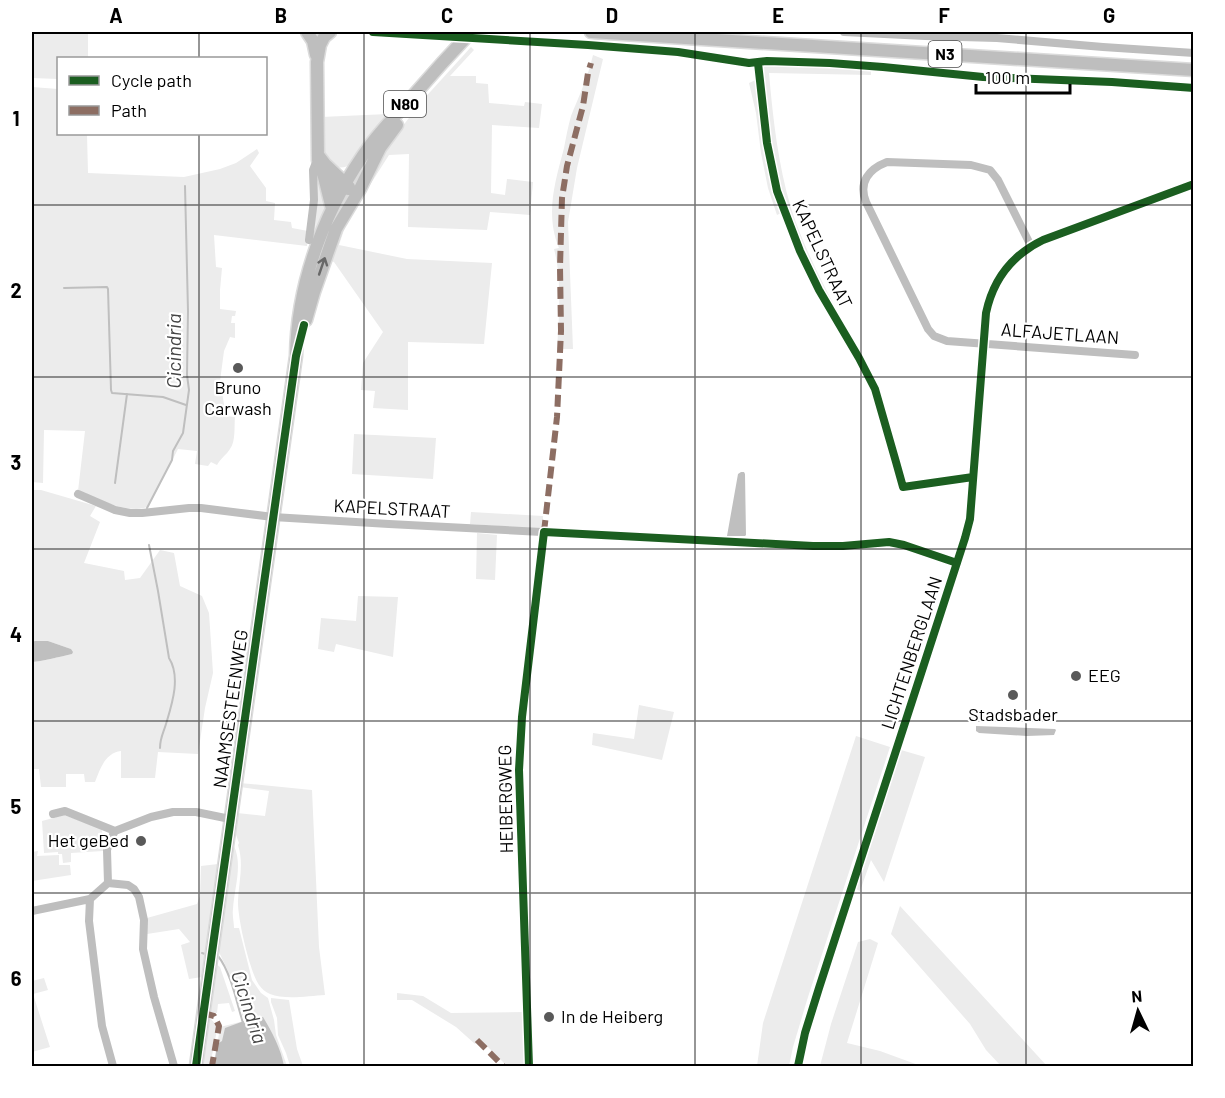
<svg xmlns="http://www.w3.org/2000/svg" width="1225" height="1098" viewBox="0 0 1225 1098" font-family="Barlow,sans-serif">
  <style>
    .green { fill: #ececec }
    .water { fill: #bfbfbf }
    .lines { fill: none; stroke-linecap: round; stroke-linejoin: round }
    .stream { stroke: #bfbfbf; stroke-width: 2 }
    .primary-casing { stroke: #dbdbdb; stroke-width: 15 }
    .minor { stroke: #bebebe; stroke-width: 8 }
    .primary { stroke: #bebebe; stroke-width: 12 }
    .quiet { stroke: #8d6e63; stroke-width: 6; stroke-dasharray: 12 6; stroke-linecap: butt }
    .cycleway-casing { stroke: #fff; stroke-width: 11 }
    .cycleway { stroke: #1b5e20; stroke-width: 8 }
    .oneway { stroke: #686868 }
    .grid { fill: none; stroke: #000; stroke-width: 1.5; stroke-opacity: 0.55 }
    .poi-dot { fill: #595959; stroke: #fff; stroke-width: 2 }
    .labels { text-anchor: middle; stroke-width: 4.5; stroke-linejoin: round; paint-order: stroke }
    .shield { fill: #fff; stroke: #4c4c4c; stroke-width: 1.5 }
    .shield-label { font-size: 16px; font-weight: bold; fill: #000 }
    .street-label { font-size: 18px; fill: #000; stroke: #fff }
    .poi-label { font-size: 18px; fill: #000; stroke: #fff }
    .water-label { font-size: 20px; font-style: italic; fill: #444; stroke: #fff }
    .neatline { fill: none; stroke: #000; stroke-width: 2 }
    .grid-label { font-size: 20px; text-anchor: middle; font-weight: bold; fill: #000 }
  </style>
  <rect width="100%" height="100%" fill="#fff"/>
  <!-- green -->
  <path class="green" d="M32 32H88V58H58V79L32 78Z
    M471 47 474 50 450 76H476V83L488 84 489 103 524 106 525 102 542 104 539 128 492 125 491 193 505 195 507 179 533 182 530 215 490 212 487 230 408 227 409 154 389 155 347 221 339 245 407 259 492 263 484 344 408 342V410L373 408 375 391 361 390 363 363 383 332 334 262 328 260 345 217 377 160 421 102Z
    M593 55 603 59 577 168 568 222 573 349H557C559 319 562 278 554 249L559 248C545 214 555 182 564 148 566 137 568 127 571 116 579 96 588 77 593 55Z
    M768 63 871 68V75L769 73C773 119 778 164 791 208 808 262 842 318 868 369L866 370C837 314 801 261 782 200 769 158 765 112 762 68L764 64Z
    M758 79C763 124 768 169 781 213L777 215 768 188 761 153 756 113 749 83Z
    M32 87 58 89V134H87L88 173 184 177 220 169 236 163 257 149 259 153 250 166 266 188V201L275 203 274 220 291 222 292 228 308 231 307 246 214 235 216 267 222 268 220 290V309L236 311 235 316H232L231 323H235V338L230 337 224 351 220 381 226 416 235 417C234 426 236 441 230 449 227 454 221 458 217 465L211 462 208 466 195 464 197 451 178 449 149 506C132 516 95 498 78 491L85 431 44 430 43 483 32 482Z
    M388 114 353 163C339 172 334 166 323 158L321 117Z
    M316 169 328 208 309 252 316 199Z
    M354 434 436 438 433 479 352 474Z
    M32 490H41L96 506 90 516 100 522 84 563 124 571 125 580 140 578 160 550 174 553 180 586 202 596 209 613 213 673 205 708 198 754 158 752 155 778H121V751C105 753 100 769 95 782H85L84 774H66V787H41L39 769H32V662C45 661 58 657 72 654L71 649 48 641 32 642Z
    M471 512 543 516V526L540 529 470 524Z
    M477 533 497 535 495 580 476 579Z
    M358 596 398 597 393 657 336 644 334 652 318 649 321 618 356 621Z
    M639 705 674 712 662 760 592 745 593 733 634 739Z
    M856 736 890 747 808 997 793 1047 789 1066H757L763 1023Z
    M901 750 925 757 884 882 871 860 860 891 856 889Z
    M240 783 312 790 319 947 325 995C309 996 284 1000 270 994 265 992 262 989 259 985 250 972 237 917 238 900 239 881 244 864 238 845L239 843 235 832 237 813 265 816 269 791 240 787Z
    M64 815 102 829 103 851 71 853V862L63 863 62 854H58V852L44 853 42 821Z
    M234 846C243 865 234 889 233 909 232 915 234 922 234 928H239L252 980 261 993 268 998 274 1020 276 1035 287 1066H214L220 1027 244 1021 229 973 218 950 230 851Z
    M38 851 37 856 59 855V865H70L71 875 32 881V852Z
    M218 864 202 977 189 979 181 945 190 942 179 929 147 934V918L197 904 200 896 201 866Z
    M900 906 1047 1066H1001L986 1050 970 1024 891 934Z
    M870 939 878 943 847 1043 880 1051 921 1066H820L831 1024 858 942Z
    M215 963 220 967 235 1011 232 1012 229 1003 218 1004 217 1013 210 1012 208 1010Z
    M44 978 48 990 33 994 50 1047 32 1052V981Z
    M397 993 423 996 451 1013 525 1012 526 1066H507L480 1039 475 1044 456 1027 412 1000H397Z
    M271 998 289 1000 297 1049 303 1066H290L286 1053 278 1035 277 1018 271 1002Z
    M211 1019 217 1026V1030L210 1066H201L208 1020Z"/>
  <!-- water -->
  <path class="water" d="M741 472H744L745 474 746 535 745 536H727L738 474Z
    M35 641H48L71 649 73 652 72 654C58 657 45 661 32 662V642Z
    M976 726 1055 729 1056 730 1054 735 1027 736 979 733 976 731Z
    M263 1017C272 1032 281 1049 284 1066H214L217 1044 222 1041 225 1028 244 1021Z"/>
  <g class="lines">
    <!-- stream -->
    <path class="stream" d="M64 288 107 287 108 289 111 390 112 393 163 397 186 405
      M115 483 127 394
      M147 508 172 460 173 451 183 433 189 390 187 375 188 311 185 186
      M149 545 158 591 169 658C181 677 172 704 166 724 163 734 160 738 160 748
      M202 953 205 954
      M218 956C231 972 237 1004 243 1023"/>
    <!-- primary casing -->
    <g class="primary-casing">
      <path id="primary" d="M307 32 313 41 316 55
        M330 32 324 37 320 45 317 62 318 160 324 177 332 184 342 189 349 187
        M591 32 1194 70
        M319 156 325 164 346 184 349 187 348 189
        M324 177 332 209
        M306 320 314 292 336 229 360 189 380 148 397 125
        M196 1066 296 356C297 280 327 204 371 144 384 127 399 112 413 96 432 74 451 53 471 32"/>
    </g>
    <!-- minor -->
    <path class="minor" d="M844 32 925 36 997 38 1103 47 1194 53
      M309 240 314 200 313 170 315 165 321 162
      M1031 246 998 180 990 170 971 165 887 162C869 169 858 182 866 202L928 329 934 336 947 341 1135 355
      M78 494 115 510 130 513H142L189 508H201L273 517 389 524 813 546H843L889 542 904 545 957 563
      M53 814 65 811 115 831
      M108 883 128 885 134 889 139 897 144 920 143 949 154 997 174 1066
      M90 899 89 921 102 1026 113 1066
      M32 911 90 899 108 883 107 850 110 840 115 831 151 817 173 812H196L230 819
      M529 1066 519 770 522 717 544 532
      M798 1066 805 1033 819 988 965 538 970 519 986 313C993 280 1012 255 1043 240L1194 184"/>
    <!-- primary -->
    <use href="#primary" class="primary"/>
    <!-- quiet -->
    <path class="quiet" d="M544 532 557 417 561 331 560 267 562 198 567 166 583 106 588 73 591 63
      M203 1013 214 1016 219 1026 212 1066
      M477 1040 503 1066"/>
    <!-- cycleway casing -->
    <g class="cycleway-casing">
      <path id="cycleway" d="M373 32 588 45 678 52 749 63 767 61 830 63 883 67 983 77 1112 82 1194 88
        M758 63 767 143 777 191 800 251 819 290 859 358 875 389 896 462 903 487 973 477
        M196 1066 296 356 304 325
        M529 1066 519 770 522 717 544 532 813 546H843L889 542 904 545 957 563
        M798 1066 805 1033 819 988 965 538 970 519 986 313C993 280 1012 255 1043 240L1194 184"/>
    </g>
    <!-- cycleway -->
    <use href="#cycleway" class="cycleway"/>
  </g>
  <!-- one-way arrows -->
  <defs><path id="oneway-shaft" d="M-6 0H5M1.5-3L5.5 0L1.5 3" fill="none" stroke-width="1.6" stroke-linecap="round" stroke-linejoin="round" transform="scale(1.5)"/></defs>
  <use class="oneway" href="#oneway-shaft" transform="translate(322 266) rotate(-71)"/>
  <!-- grid -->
  <path class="grid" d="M199 32V58M364 32V1066M530 32V1066M695 32V1066M861 32V1066M1026 32V1066M199 134V1066M32 205H1194M32 377H1194M32 549H1194M32 721H1194M32 893H1194"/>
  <!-- markers -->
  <g class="poi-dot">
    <circle cx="238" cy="368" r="6"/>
    <circle cx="1076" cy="676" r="6"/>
    <circle cx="1013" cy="695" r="6"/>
    <circle cx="141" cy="841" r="6"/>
    <circle cx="549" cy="1017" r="6"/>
  </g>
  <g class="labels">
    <!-- shield labels -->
    <g class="shield">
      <rect x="928.5" y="41" width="33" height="26" rx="4.5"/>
      <rect x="384" y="91" width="42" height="26" rx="4.5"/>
    </g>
    <g class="shield-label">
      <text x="945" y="60">N3</text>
      <text x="405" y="110">N80</text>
    </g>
    <!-- street labels -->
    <g class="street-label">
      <text transform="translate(822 254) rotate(65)" y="6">KAPELSTRAAT</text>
      <text transform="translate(1060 334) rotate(4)" y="6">ALFAJETLAAN</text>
      <text transform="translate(392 509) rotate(3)" y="6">KAPELSTRAAT</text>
      <text transform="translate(912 653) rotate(-72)" y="6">LICHTENBERGLAAN</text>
      <text transform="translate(231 709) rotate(-82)" y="6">NAAMSESTEENWEG</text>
      <text transform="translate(506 799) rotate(-91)" y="6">HEIBERGWEG</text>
    </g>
    <!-- poi labels -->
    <g class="poi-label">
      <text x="238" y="394">Bruno<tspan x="238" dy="21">Carwash</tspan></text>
      <text x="1088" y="682" text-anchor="start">EEG</text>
      <text x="1013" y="721">Stadsbader</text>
      <text x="129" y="847" text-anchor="end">Het geBed</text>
      <text x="561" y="1023" text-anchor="start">In de Heiberg</text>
    </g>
    <!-- water labels -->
    <g class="water-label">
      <text transform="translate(174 351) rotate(-90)" y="7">Cicindria</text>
      <text transform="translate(249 1007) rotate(72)" y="7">Cicindria</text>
    </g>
  </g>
  <!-- border -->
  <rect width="1225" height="1098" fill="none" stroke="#ffffff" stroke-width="66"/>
  <!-- legend -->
  <rect x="57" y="57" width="210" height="78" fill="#ffffff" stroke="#999999" stroke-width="1.5"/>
  <rect x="69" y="76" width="30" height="9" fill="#1b5e20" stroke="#999999" stroke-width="1.5"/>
  <text x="111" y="87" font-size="18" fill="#000000">Cycle path</text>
  <rect x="69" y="106" width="30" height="9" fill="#8d6e63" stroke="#999999" stroke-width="1.5"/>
  <text x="111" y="117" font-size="18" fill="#000000">Path</text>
  <!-- north arrow -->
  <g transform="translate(1138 1011) rotate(355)" stroke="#ffffff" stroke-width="4.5" paint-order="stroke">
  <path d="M0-4.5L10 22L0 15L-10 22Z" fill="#000000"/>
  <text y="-9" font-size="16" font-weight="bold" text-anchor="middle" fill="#000000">N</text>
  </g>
  <!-- scale -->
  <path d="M976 84v9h94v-9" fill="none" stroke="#000000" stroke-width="3"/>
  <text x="985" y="84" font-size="18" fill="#000000" stroke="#ffffff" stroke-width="4.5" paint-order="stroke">100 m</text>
  <rect x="33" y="33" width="1159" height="1032" class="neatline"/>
  <g class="grid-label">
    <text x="116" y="23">A</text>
    <text x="281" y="23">B</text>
    <text x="447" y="23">C</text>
    <text x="612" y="23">D</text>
    <text x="778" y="23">E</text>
    <text x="944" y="23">F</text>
    <text x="1109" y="23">G</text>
    <text x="16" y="126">1</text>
    <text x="16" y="298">2</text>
    <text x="16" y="470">3</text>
    <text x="16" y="642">4</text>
    <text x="16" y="814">5</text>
    <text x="16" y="986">6</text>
  </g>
</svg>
